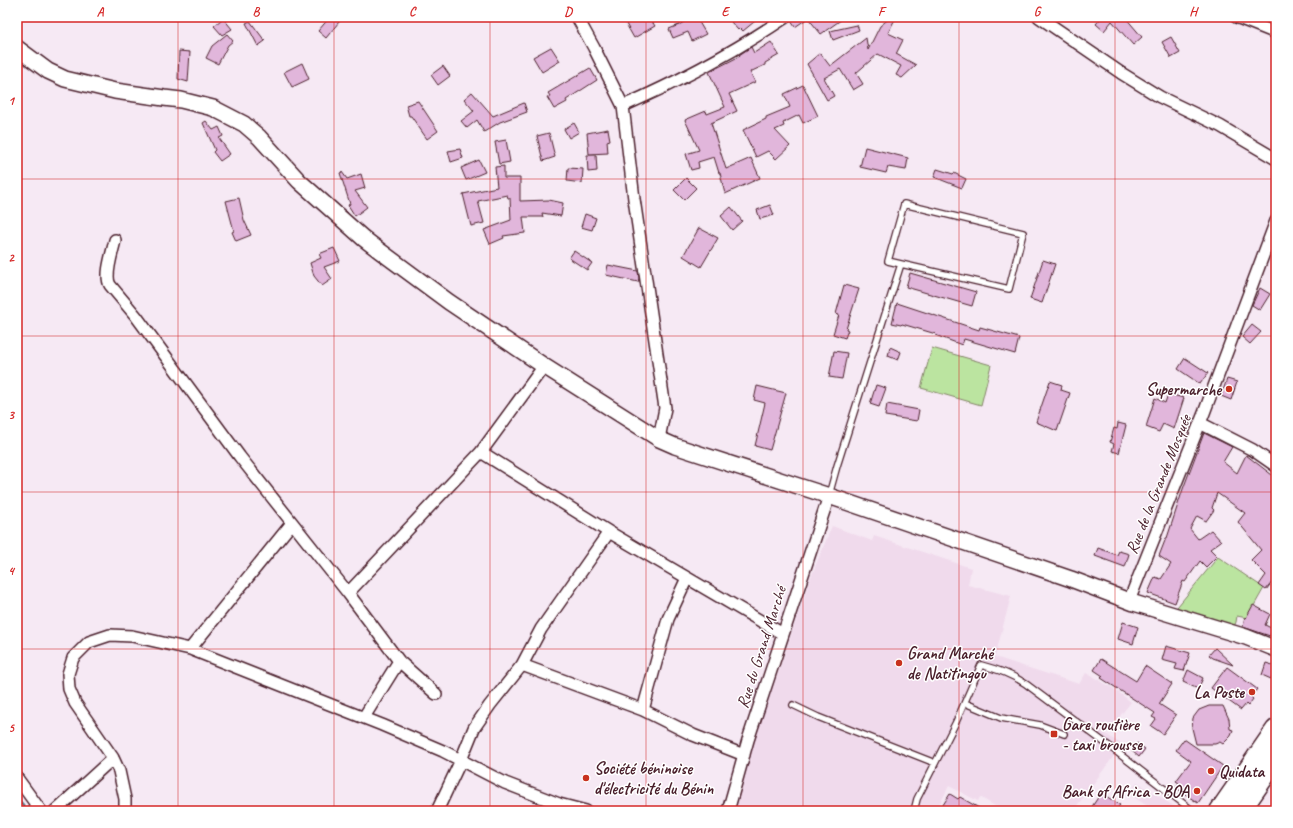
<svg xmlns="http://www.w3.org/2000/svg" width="1293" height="828" viewBox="0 0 1293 828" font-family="Caveat,sans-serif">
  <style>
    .built { fill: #f0daec }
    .green { fill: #bbe4a0; stroke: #828266 }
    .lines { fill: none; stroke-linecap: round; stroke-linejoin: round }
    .stream { stroke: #6f8c9c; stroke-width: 3 }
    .building { fill: #e1b6db; stroke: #4a1f2b }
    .lane-casing { stroke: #4a1f2b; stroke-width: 8 }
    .street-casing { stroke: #4a1f2b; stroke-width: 14 }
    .secondary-casing { stroke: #4a1f2b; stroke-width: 18 }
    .highway-casing { stroke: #4a1f2b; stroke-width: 23 }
    .lane { stroke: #fff; stroke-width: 5.5 }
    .street { stroke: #fff; stroke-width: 11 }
    .secondary { stroke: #fff; stroke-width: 15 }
    .highway { stroke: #fff; stroke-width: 20 }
    .grid { fill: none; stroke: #d62828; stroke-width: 1; stroke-opacity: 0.55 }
    .poi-dot { fill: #c8321e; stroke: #fff; stroke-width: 1.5 }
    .labels { text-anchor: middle; stroke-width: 3; stroke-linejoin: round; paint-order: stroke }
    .poi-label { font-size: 17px; font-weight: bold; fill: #4a1f2b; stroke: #fff; text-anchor: start }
    .street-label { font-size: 17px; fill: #4a1f2b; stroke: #fff }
    .neatline { fill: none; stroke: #d62828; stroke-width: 1.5 }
    .grid-label { font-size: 13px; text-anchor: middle; font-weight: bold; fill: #d62828 }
  </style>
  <rect width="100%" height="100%" fill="#f6e9f4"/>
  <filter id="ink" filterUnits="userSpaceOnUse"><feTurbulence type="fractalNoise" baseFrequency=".025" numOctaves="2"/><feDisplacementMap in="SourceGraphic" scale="8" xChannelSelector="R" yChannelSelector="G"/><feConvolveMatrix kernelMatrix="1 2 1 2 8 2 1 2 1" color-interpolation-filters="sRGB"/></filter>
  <g filter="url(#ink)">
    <!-- built -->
    <path class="built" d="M832 526 872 541 874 536 971 568 968 585 1011 596 995 657 1079 684 1086 673 1113 688 1131 702 1106 734 1122 745 1073 811H1003L980 797 978 801 949 786 936 811H733L753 741 777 676 810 579Z
      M1137 782 1181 811H1155L1129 794Z"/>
    <!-- green -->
    <path class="green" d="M932 348 991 365 981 405 921 388Z
      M1218 557 1264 588 1247 618 1237 616 1236 622 1232 631 1173 612Z"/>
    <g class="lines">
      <!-- stream -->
      <path class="stream" d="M17 798 28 811"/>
    </g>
    <!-- building -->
    <path class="building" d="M330 17H343L326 38 318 31Z
      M638 17H649L655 26 634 38 626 24Z
      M692 17H696L706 34 692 41 688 32 673 38 669 29 679 25Z
      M737 17H760L743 31 740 28 738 30 731 22Z
      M793 17H845L821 34 808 18 795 27 791 21Z
      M891 17H896L888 33 903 40 896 54 916 65 902 78 896 75 901 66 878 54 856 73 863 84 853 90 840 69 824 78 834 96 827 100 807 64 820 53 830 66 866 38 868 50 880 26Z
      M1102 17H1125L1142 37 1133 45 1112 21 1104 31 1096 24Z
      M223 18 232 29 222 35 214 26Z
      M250 21 265 41 258 46 246 23Z
      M857 25 859 30 833 40 830 31Z
      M227 34 233 41 228 45 218 64 206 58 212 46Z
      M1171 37 1180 53 1171 58 1162 42Z
      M771 42 779 55 765 63V65L750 72 755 82 729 94 737 111 711 123 726 169 751 158 760 178 725 194 720 173H719L714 157 698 162 699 168 691 170 686 154 699 150 685 120 706 111 707 114 725 107 709 72 740 56 739 55 751 47 754 53Z
      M551 47 560 61 542 72 533 57Z
      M179 51 190 52 188 82 178 79Z
      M302 63 309 79 292 87 284 72Z
      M443 66 450 76 438 85 431 75Z
      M590 68 597 80 566 100 567 102 554 109 547 97 550 96 548 93Z
      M803 85 818 116 803 123 799 115 783 123 784 126 775 130 790 146 776 159 768 151 756 157 743 130 766 119V117L790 107 784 94Z
      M472 92 493 116 524 103 527 112 500 122 484 132 477 120 467 128 461 121 474 111 464 99Z
      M418 101 438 131 427 139 411 116H409L406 105Z
      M206 121 213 130 219 127 223 136 219 138 230 154 220 161 213 152 215 150 203 123Z
      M574 123 579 132 569 138 564 129Z
      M608 129 610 140 607 141 608 153 589 154 587 133Z
      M549 133 555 157 543 161 537 136Z
      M506 140 510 162 499 164 495 142Z
      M865 147 908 158 906 170 888 167 886 173 860 167Z
      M460 149 463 158 451 162 448 151Z
      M587 155H596L597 171 588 172Z
      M479 160 485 172 466 180 461 168Z
      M504 166V178H520V201L549 200 563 203 561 216 542 213 543 217H523L525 233 503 236 504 238 490 244 484 230 511 220 510 198H508L507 195 478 201 484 223 471 226 463 194 497 187 495 167Z
      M568 168 583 169 582 183 567 181Z
      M937 169 953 174 954 173 966 179 962 188 934 177Z
      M342 172 347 179 361 174 365 188 355 191 367 207 355 216 348 205 350 204 340 173Z
      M686 178 696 188 684 200 674 190Z
      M239 198 244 220 251 235 236 241 232 232 234 231 226 201Z
      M770 205 774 215 760 219 757 210Z
      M731 207 742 221 732 230 721 216Z
      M585 214 596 218 592 230 581 227Z
      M699 228 718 238 701 267 683 256Z
      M334 248 340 261 324 267 332 279 322 286 314 276 310 263 321 258 319 254Z
      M574 251 592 263 587 270 569 258Z
      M1043 260 1055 264 1042 303 1030 299Z
      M608 265 638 271 639 278 638 282 606 275Z
      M910 273 976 292 972 306 906 287Z
      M844 285 859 289 846 329 848 330 845 338 833 334 839 315 836 314Z
      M1260 288 1270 294 1260 310 1252 305Z
      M897 303 979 330 980 327 1019 338 1015 354 964 339 962 345 935 335 936 334 902 324 901 325 892 323Z
      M1252 325 1261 332 1250 344 1242 337Z
      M890 347 901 352 898 360 888 356Z
      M834 351 847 353 842 379 829 377Z
      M1185 358 1208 373 1200 384 1178 369Z
      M1227 379 1237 382 1231 400 1221 396Z
      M1050 381 1062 385 1061 390 1070 393 1057 431 1036 422Z
      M876 385 886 388 879 407 870 404Z
      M757 386 786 393 770 450 755 446 765 403 754 400Z
      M1168 394 1184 398 1174 429 1163 424 1159 432 1146 427 1155 398 1165 403Z
      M887 404 919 410 917 421 885 416Z
      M1118 423 1126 425 1119 453 1112 451 1114 444 1110 442 1114 428 1117 429Z
      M1204 433 1232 447 1223 462 1237 473 1246 455 1276 478V577L1266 590 1259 585 1266 575 1251 560 1261 550 1238 522 1245 513 1217 493 1212 508 1214 510 1206 521 1197 516 1190 529 1198 539 1211 530 1221 541 1210 549 1217 556 1206 567 1200 561 1185 582 1183 581 1175 603 1148 593 1155 577 1161 579 1171 564 1159 556 1166 538H1167L1183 489Z
      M1098 548 1117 555 1119 551 1129 554 1125 567 1095 556Z
      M1253 605 1270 614 1265 625 1273 629 1270 636 1243 627 1245 617 1246 618Z
      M1123 622 1138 627 1133 644 1118 639Z
      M1166 646 1190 653 1184 671 1175 669 1177 664 1162 660Z
      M1215 648 1233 665 1213 658 1209 655Z
      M1101 659 1136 681 1145 666 1172 684 1159 704 1176 715 1163 734 1151 726 1156 719 1152 717 1155 713 1101 678 1103 676 1094 670Z
      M1266 663 1276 666 1271 679 1262 675Z
      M1227 667 1257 689 1251 697 1253 699 1248 706 1246 704 1241 710 1211 688Z
      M1188 670 1203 678 1198 689 1183 682Z
      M1209 706H1223L1229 719 1230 729 1233 730 1230 737 1223 744 1220 742 1215 744H1196L1192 728 1193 718 1199 710Z
      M1184 739 1223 766 1198 803 1176 788 1179 783 1176 781 1191 761 1176 750Z
      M1137 743 1145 749 1139 757 1132 751Z
      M1101 793 1120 805 1115 811H1089Z
      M950 794 958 799 960 797 984 811H946L941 808Z"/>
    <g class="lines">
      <!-- lane casing -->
      <g class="lane-casing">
        <path id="lane" d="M829 495 837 466 901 264 1009 289 1023 233 904 204 888 261 901 264
          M965 703 1001 718 1040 725 1064 734
          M793 705 818 717 935 763
          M914 811 917 799 956 722 981 665C999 670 1011 674 1026 684L1109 746 1193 811"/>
      </g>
      <!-- street casing -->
      <g class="street-casing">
        <path id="street" d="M577 17 594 48 623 106 634 199 665 408 659 439
          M1039 17 1121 73 1160 97 1220 126 1276 159
          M1236 17 1276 33
          M623 106C680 81 734 52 786 17
          M115 240C113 251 104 275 110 285L136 316 240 457 348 593 399 661 436 694
          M1200 423 1253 450 1276 466
          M481 452 609 532 783 634
          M348 593 481 452 544 366
          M1129 601 1204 413 1276 221
          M190 649 292 523
          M522 665 541 629 609 532
          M643 710 668 619 687 578
          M364 717 399 661
          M17 778 41 811
          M17 809 19 811
          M55 811 113 758
          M125 811V799L119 771 113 758 75 703 69 689 68 674 73 658 89 642 110 635 132 636 190 649 382 725 443 751 505 783 559 804 586 811
          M437 811 461 760 474 728 490 705 522 665 643 710 693 735 744 755
          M728 811 748 740 829 496"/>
      </g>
      <!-- secondary casing -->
      <g class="secondary-casing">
        <path id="secondary" d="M17 48 48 71 65 79 115 91 164 98 181 100 213 108 244 124 259 137 299 181 363 238 380 251 449 302 544 366 659 439 675 446 829 496 1071 579 1134 603 1246 637 1276 649"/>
      </g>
      <!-- highway casing -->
      <g class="highway-casing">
        <path id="highway" d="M1220 811 1276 730
          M1240 811 1276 759"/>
      </g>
      <!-- lane -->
      <use href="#lane" class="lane"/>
      <!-- street -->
      <use href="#street" class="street"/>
      <!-- secondary -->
      <use href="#secondary" class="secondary"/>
      <!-- highway -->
      <use href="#highway" class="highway"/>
    </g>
  </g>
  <!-- grid -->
  <path class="grid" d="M178 17V811M334 17V811M490 17V811M646 17V811M803 17V811M959 17V811M1115 17V811M17 179H1276M17 336H1276M17 492H1276M17 649H1276"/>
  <!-- markers -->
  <g class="poi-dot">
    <circle cx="1229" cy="389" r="4"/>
    <circle cx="899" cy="663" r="4"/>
    <circle cx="1252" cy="692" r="4"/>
    <rect x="1050" y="730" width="8" height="8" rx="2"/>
    <circle cx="1211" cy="771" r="4"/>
    <circle cx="586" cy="778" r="4"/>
    <circle cx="1197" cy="791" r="4"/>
  </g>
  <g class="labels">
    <!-- poi labels -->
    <g class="poi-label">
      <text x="1221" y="395" text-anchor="end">Supermarche</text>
      <text x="907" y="659">Grand Marché<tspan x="907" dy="20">de Natitingou</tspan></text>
      <text x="1244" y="698" text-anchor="end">La Poste</text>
      <text x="1062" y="730">Gare routière<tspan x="1062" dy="20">- taxi brousse</tspan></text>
      <text x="594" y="774">Société béninoise<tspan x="594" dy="20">d'électricité du Bénin</tspan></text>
      <text x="1219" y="777">Quidata</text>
      <text x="1189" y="797" text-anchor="end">Bank of Africa - BOA</text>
    </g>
    <!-- street labels -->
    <g class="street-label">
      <text transform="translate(1158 484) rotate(-68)" y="6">Rue de la Grande Mosquée</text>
      <text transform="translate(761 647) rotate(-72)" y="6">Rue du Grand Marché</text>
    </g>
  </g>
  <!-- margin -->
  <rect width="1293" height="828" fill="none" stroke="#fff" stroke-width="44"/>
  <rect x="22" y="22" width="1249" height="784" class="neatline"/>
  <g class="grid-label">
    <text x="100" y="16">A</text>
    <text x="256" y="16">B</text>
    <text x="412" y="16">C</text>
    <text x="568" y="16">D</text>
    <text x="725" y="16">E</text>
    <text x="881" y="16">F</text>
    <text x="1037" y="16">G</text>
    <text x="1193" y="16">H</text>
    <text x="11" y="105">1</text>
    <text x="11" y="262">2</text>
    <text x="11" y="419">3</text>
    <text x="11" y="575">4</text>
    <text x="11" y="732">5</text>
  </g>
</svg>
